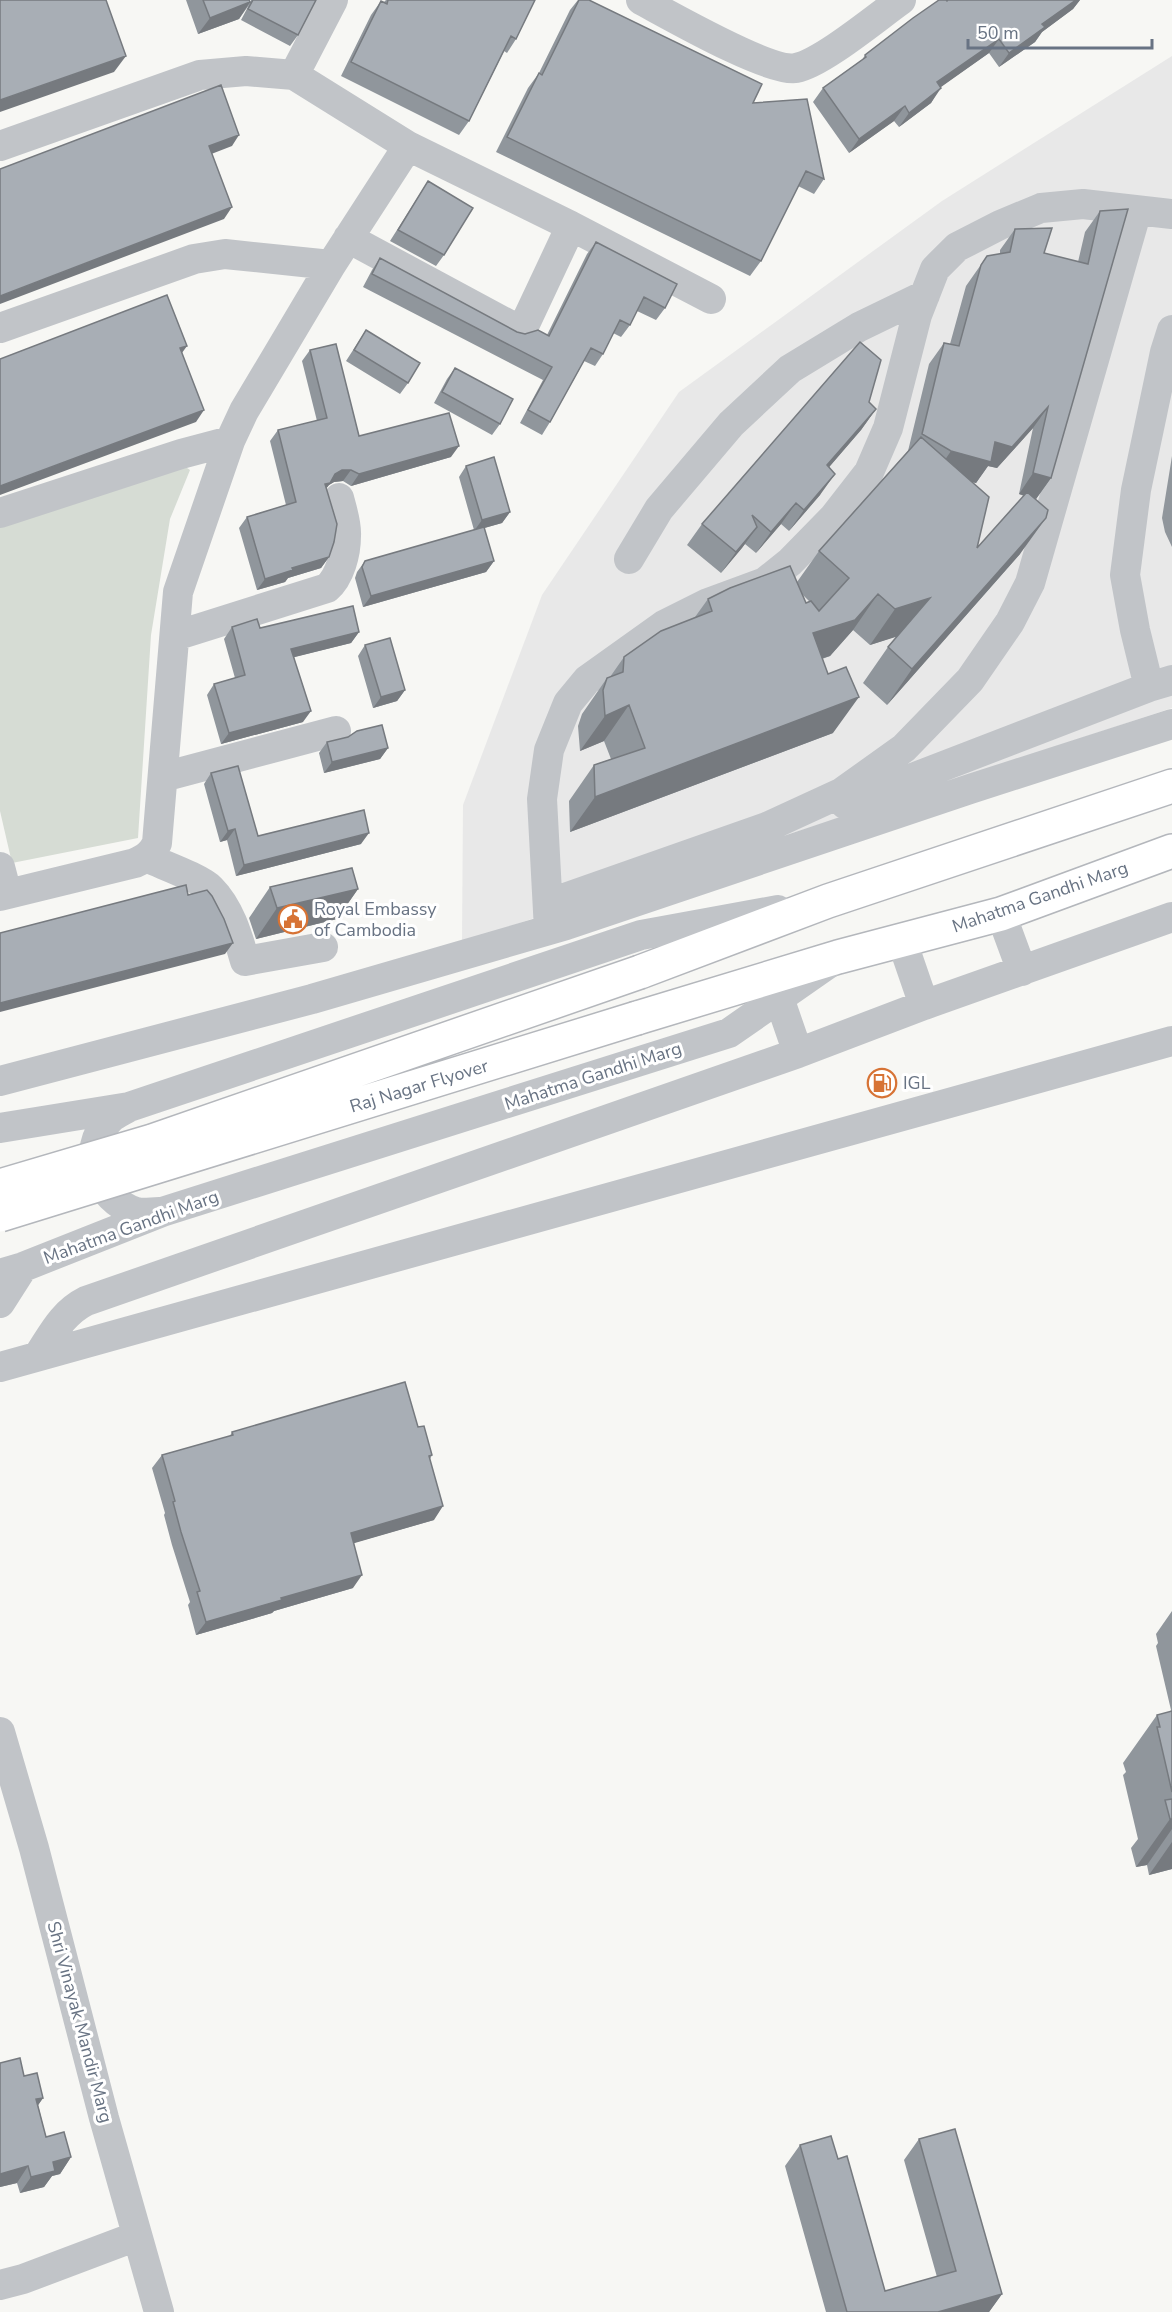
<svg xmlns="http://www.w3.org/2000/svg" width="1172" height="2312" viewBox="0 0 1172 2312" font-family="'Nunito Sans',sans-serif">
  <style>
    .built { fill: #e8e8e8 }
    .green { fill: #d6dcd4 }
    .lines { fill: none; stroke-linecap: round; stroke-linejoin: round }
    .major-casing { stroke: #b4b7bc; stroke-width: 36 }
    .minor { stroke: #c1c4c8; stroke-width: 30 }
    .major { stroke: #fff; stroke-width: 33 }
    .major-bridge-casing { stroke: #b4b7bc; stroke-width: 36; stroke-linecap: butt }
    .major-bridge { stroke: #fff; stroke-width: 33 }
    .wall { fill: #90969c; fill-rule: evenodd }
    .shaded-wall { fill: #767a7f }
    .building { fill: #a8aeb5; stroke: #767a7f; stroke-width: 1.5 }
    .labels { text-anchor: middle; stroke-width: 6; stroke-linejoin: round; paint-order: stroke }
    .street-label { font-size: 18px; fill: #687383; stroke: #fff }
    .poi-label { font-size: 18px; fill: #687383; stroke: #fff; text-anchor: start }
  </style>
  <rect width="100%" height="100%" fill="#f7f7f4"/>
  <!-- built -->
  <path class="built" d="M1172 56V708L462 942 463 805 542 595 679 392 942 201Z"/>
  <!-- green -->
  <path class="green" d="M174 459 190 470 170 519 151 635 138 838 12 863 0 811V527Z"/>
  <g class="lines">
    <!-- major casing -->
    <g class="major-casing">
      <path id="major" d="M640 972 828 901 1172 786
        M637 1018 838 957 1001 914 1172 851"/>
    </g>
    <!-- minor -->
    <path class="minor" d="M641 0C669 15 770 73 796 68 822 63 877 17 901 0
      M294 75 333 0
      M0 146 200 75 246 71 294 75 408 146 331 265 244 411 230 441 178 592 157 843C152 854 146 858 135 863L0 896
      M408 146 571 226 711 299
      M348 238 517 329 524 326 571 226
      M0 328 194 259 225 254 331 265
      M0 513 181 454 230 441
      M629 559 659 509 731 424 790 369 859 327 925 295
      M175 636 327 588C340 577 346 553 346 536 347 524 342 510 339 498
      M1149 687 1135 630 1125 575 1136 490 1165 352 1172 330
      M163 777 336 731
      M845 804 1149 687 1172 680
      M148 858C163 865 200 878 211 889 230 908 238 937 245 961L323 947
      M0 867 7 894
      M548 904 767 827 841 793 904 748 970 680 1010 622 1030 583 1137 210
      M1001 914 1022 971
      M549 930 542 799 549 750 568 703 587 680 664 625 708 603 765 582 790 562 834 517 869 472 888 428 917 315 935 269 957 247 1000 225 1041 208 1083 204 1172 214
      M902 941 924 1005
      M779 998 798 1053
      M0 1081 312 999 566 925 970 789 1172 724
      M129 1107C123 1111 115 1114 110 1119 78 1150 98 1200 136 1212 143 1214 152 1212 159 1212
      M0 1128 129 1107 641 935 778 910
      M0 1274 23 1267 162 1212 729 1033 828 964
      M0 1303 23 1267
      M38 1356C52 1335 62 1313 86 1301L798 1053 924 1005 1172 917
      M0 1367 1172 1041
      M0 1732 34 1848 104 2118 159 2312
      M0 2285 23 2279 137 2236"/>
    <!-- major -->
    <use href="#major" class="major"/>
    <!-- major-bridge casing -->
    <g class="major-bridge-casing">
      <path id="major-bridge" d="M0 1186 152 1141 640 972
        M0 1215 637 1018"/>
    </g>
    <!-- major-bridge -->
    <use href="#major-bridge" class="major-bridge"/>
  </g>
  <!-- wall -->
  <path class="wall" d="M186 0H249L250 2 251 0H316L298 35 290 46 241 20 249 5 239 19 198 34Z
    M386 0H535L516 39 507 53 504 51 469 121 459 135 341 76 371 15 381 1 384 2Z
    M578 0H589L753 103 824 179 814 194 798 186 761 261 750 276 496 152 528 88 539 73 570 10Z
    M1080 0 1073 9 1042 32 1035 42 999 67 989 53 940 87 931 103 899 127 894 121 849 153 813 102 823 88 862 60 865 55 947 1Z
    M428 181 444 255 436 266 390 241Z
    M1100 211 1051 478 1036 499 1035 498 1020 554 887 705 863 683 888 647 897 636 870 645 853 630 830 656 822 659 833 733 570 832 569 801 594 765 611 759 604 741 580 751 578 726 582 714 607 678 610 677 624 657 695 617 708 599 797 582 819 551 908 451 929 364 944 343 950 344 966 286 987 256 1000 254V250L1015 229 1044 253 1078 262 1085 232ZM1033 428 1019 494 1024 496 977 548 972 482 976 483 988 466 997 468ZM803 595 810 602 806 603Z
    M596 242 665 308 656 320 637 311 630 325 621 337 613 333 603 354 595 366 584 361 550 422 542 435 520 423 543 380 363 287 372 270 380 258 517 332 525 334 547 335 587 254Z
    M366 330 408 383 400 394 346 361Z
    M310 350 359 436 451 457 351 486 343 481 334 482 329 485 326 488 329 557 321 568 288 578 285 582 257 590 239 528 247 517 286 505 270 441 278 430 317 421 302 361Z
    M455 368 500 424 492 435 434 403 447 379Z
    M869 402 876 409 861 430 829 467 820 495 789 531 781 524 756 553 745 544 721 573 687 545 702 524Z
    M1172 456V547L1165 532 1162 518Z
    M466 466 510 512 502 523 484 528 494 561 486 572 363 607 355 578 357 572 365 561 474 530 459 477Z
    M232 627 260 628 359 632 351 643 294 657 303 722 221 744 207 695 214 684 235 678 224 639Z
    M365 645 405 690 397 701 373 708 358 656Z
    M327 742 388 748 380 759 324 773 319 753Z
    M211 773 258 836 361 844 236 876 227 840 220 842 204 784Z
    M270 887 358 889 337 919 256 939 249 918Z
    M418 1427 432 1455 430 1459 434 1520 353 1543V1588L274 1611 272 1613 196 1635 188 1605 190 1602 172 1545 164 1515 165 1513 152 1468 162 1455 230 1436 232 1432Z
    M1172 1611V1869L1149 1875 1147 1865 1136 1867 1131 1848 1138 1839 1123 1775 1126 1772 1123 1763 1157 1715 1170 1712 1171 1710 1156 1646 1158 1643 1156 1634Z
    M0 2063 24 2076 43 2098 38 2105 46 2137 71 2157 60 2174 52 2176 44 2187 20 2193 17 2183 0 2187Z
    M919 2139 1002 2294 989 2312H826L785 2166 800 2145 838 2159 885 2291 937 2277 904 2160Z"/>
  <!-- shaded-wall -->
  <path class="shaded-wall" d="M1076 0H1080L1073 9 1042 32 1035 42 999 67 1009 53 1042 24Z
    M250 2 239 19 198 34 210 18Z
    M999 39 989 53 927 97 937 82Z
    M126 56 114 72 0 112V100Z
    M941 88 931 103 899 127 909 113Z
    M905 106 894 121 849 153 859 139Z
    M239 135 232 146 201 158 209 146Z
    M232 207 224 219 0 304V296Z
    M187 346 179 357 180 348Z
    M1048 407 1033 428 997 468 988 466 976 483 936 473 951 451 995 442Z
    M876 409 861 430 812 487 827 465Z
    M204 410 196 422 0 495V486Z
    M459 446 451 457 351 486 359 474Z
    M342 470H351L343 481 334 482 329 485 322 494 325 484 335 474Z
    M1033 473 1051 478 1036 499 1019 494Z
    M835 474 820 495 789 531 804 510Z
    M796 503 781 524 756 553 771 532Z
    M510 512 502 523 474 531 482 520Z
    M1046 518 1020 554 887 705 912 669Z
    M757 527 742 548 721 573 736 552Z
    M329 557 321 568 288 578 285 582 257 590 265 579 292 568Z
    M494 561 486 572 363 607 371 596Z
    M878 594 853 630 830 656 787 669 813 633Z
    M930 598 905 634 870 645 895 609Z
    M359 632 351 643 283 660 291 649Z
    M405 690 397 701 373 708 381 697Z
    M859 697 833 733 570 832 595 797Z
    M629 705 604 741 580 751 605 716Z
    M311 711 303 722 221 744 229 733Z
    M388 748 380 759 324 773 332 762Z
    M235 829 227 840 220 842 228 831Z
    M369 833 361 844 236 876 244 865Z
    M358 889 337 919 256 939 277 908Z
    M233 943 225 954 0 1012V1003Z
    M443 1506 434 1520 341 1547 351 1533Z
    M362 1575 353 1588 274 1611 272 1613 196 1635 206 1622 281 1598Z
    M1170 1819H1172V1829L1147 1865 1136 1867Z
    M1172 1842V1869L1149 1875Z
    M43 2098 32 2114 36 2099Z
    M71 2157 60 2174 52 2176 44 2187 20 2193 31 2177 53 2162Z
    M28 2166 17 2183 0 2187V2174Z
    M1002 2294 989 2312H938Z"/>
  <!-- building -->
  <path class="building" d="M0 0H106L126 56 0 100Z
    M203 0H249L250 2 210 18Z
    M253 0H316L298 35 248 9Z
    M388 0H535L516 39 511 36 469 121 351 62 381 1 387 4Z
    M579 0H589L762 84 753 103 807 99 824 179 806 171 761 261 507 137 539 73 542 75Z
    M939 0H946L947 1 948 0H1076L1042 24 1045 27 1009 53 999 39 937 82 941 88 909 113 905 106 859 139 823 88 866 57 865 55 913 18Z
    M221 85 239 135 209 146 232 207 0 296V169Z
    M428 181 473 208 444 255 398 230Z
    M1128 209 1051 478 1033 473 1048 407 1012 447 995 442 991 462 951 451 922 434 944 343 959 346 981 265 987 256 1010 252 1015 229 1052 228 1044 253 1088 264 1100 211Z
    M596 242 677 284 665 308 644 297 630 325 620 320 603 354 591 348 550 422 528 410 552 367 372 274 380 258 517 332 525 334 538 330 549 336Z
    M167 295 187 346 180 348 204 410 0 486V359Z
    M366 330 420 363 408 383 354 350Z
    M860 342 881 360 869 402 876 409 827 465 835 474 804 510 796 503 771 532 752 515 757 527 736 552 702 524Z
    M336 344 359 436 449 413 459 446 359 474 351 470H342L335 474 330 483 325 484 337 524 334 542 329 557 292 568 293 570 265 579 247 517 296 502 278 430 327 418 310 350Z
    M455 368 513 399 500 424 442 392Z
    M921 437 989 497 977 548 1027 492 1048 510 1046 518 912 669 888 647 930 598 895 609 878 594 855 620 813 633 828 674 846 667 859 697 595 797 594 765 645 748 629 705 605 716 603 690 607 678 623 672 624 657 661 631 712 611 708 599 730 588 790 566 806 603 811 601 819 611 849 578 819 551Z
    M494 457 510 512 482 520 466 466Z
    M484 527 494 561 371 596 362 567 365 561Z
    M353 606 359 632 291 649 311 711 229 733 214 684 245 675 232 627 257 619 260 628Z
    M390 638 405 690 381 697 365 645Z
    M382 725 388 748 332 762 327 742 348 737 357 731Z
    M238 766 258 836 364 810 369 833 244 865 235 829 228 831 211 773Z
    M352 868 358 889 277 908 270 887Z
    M186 885 188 895 207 890 212 896 224 919 233 943 0 1003V933Z
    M405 1382 418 1427 424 1426 432 1455 429 1456 443 1506 351 1533 362 1575 281 1598 282 1600 206 1622 197 1592 200 1591 181 1532 173 1502 175 1501 162 1455 233 1435 232 1432Z
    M1172 1711V1792L1157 1727H1160L1157 1715Z
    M1172 1799V1819H1170L1165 1800Z
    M20 2058 24 2076 37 2073 43 2098 36 2099 46 2137 64 2132 71 2157 53 2162 55 2171 31 2177 28 2166 0 2174V2063Z
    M955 2129 1002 2294 938 2312H847L800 2145 831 2136 838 2159 847 2156 885 2291 956 2271 919 2139Z"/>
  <!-- icons -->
  <defs>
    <g id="civic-ring" transform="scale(1.5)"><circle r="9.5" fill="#fff" stroke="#d77335" stroke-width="1.5"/><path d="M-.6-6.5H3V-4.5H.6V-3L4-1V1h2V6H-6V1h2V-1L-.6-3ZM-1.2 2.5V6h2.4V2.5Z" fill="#d77335"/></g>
    <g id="fuel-ring" transform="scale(1.5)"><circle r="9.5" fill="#fff" stroke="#d77335" stroke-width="1.5"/><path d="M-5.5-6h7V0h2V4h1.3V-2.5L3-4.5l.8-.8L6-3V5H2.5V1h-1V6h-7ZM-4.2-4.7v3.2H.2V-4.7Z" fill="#d77335"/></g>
  </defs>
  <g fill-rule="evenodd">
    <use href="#civic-ring" x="293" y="919"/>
    <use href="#fuel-ring" x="882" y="1083"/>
  </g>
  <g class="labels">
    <!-- street labels -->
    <g class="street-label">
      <text transform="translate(1040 897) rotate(-19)" y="6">Mahatma Gandhi Marg</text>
      <text transform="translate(593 1076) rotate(-18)" y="6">Mahatma Gandhi Marg</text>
      <text transform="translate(419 1086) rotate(-17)" y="6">Raj Nagar Flyover</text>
      <text transform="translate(131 1227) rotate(-20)" y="6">Mahatma Gandhi Marg</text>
      <text transform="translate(80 2022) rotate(75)" y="6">Shri Vinayak Mandir Marg</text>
    </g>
    <!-- poi labels -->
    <g class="poi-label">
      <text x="314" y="915">Royal Embassy<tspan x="314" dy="21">of Cambodia</tspan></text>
      <text x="903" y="1089">IGL</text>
    </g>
  </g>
  <!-- scale -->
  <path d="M968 39v9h184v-9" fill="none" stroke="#687383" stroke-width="3"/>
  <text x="977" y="39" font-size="18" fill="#687383" stroke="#ffffff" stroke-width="4.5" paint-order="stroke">50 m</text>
</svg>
